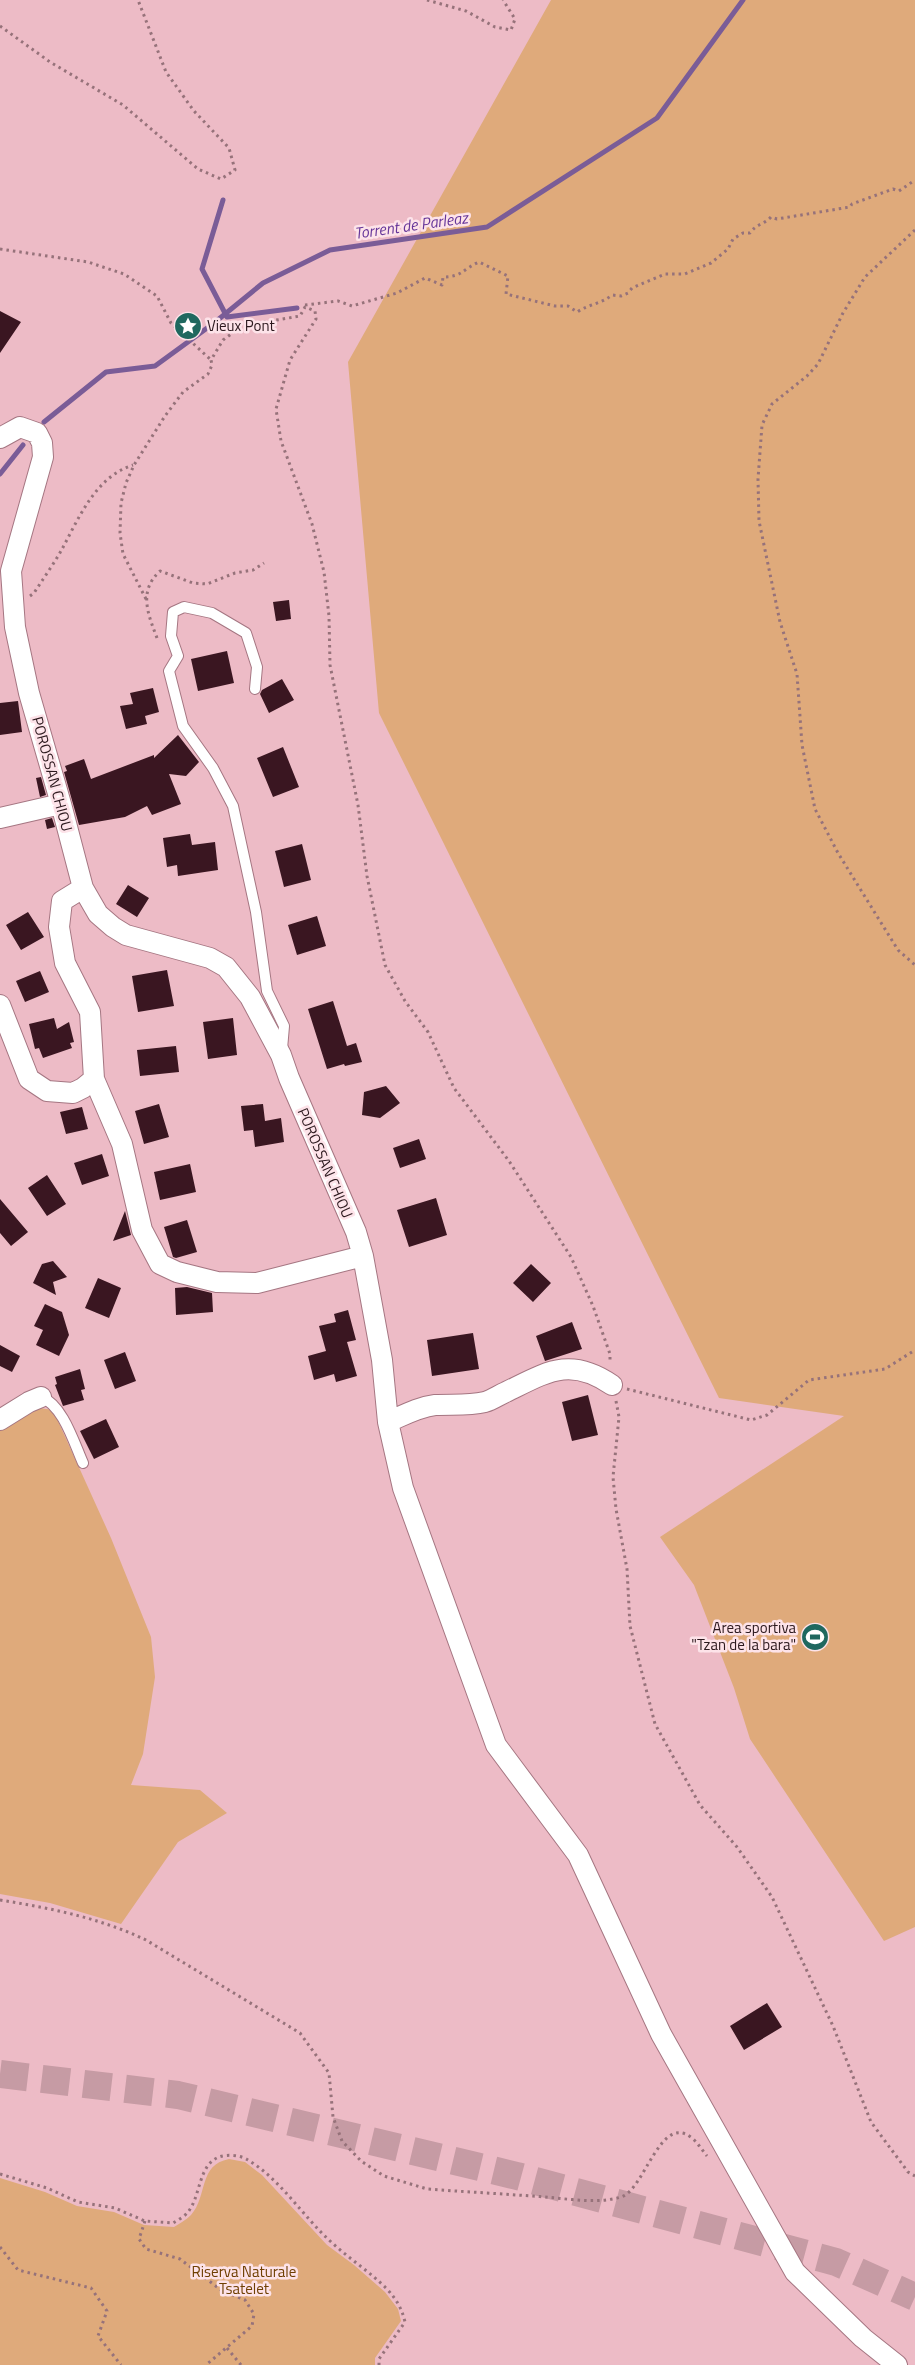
<svg xmlns="http://www.w3.org/2000/svg" width="915" height="2365" viewBox="0 0 915 2365" font-family="'Titillium Web',sans-serif">
  <style>
    .green { fill: #dfaa7b }
    .lines { fill: none; stroke-linecap: round; stroke-linejoin: round }
    .stream { stroke: #7a5c97; stroke-width: 5 }
    .building { fill: #3a1621 }
    .motorway-tunnel { stroke: #c69ba4; stroke-width: 28; stroke-dasharray: 28 14; stroke-linecap: butt }
    .service-casing { stroke: #a57682; stroke-width: 12 }
    .minor-casing { stroke: #a57682; stroke-width: 22 }
    .path { stroke: #96727a; stroke-width: 3; stroke-dasharray: 2.5 4; stroke-linecap: butt }
    .service { stroke: #fff; stroke-width: 10 }
    .minor { stroke: #fff; stroke-width: 20 }
    .labels { text-anchor: middle; stroke-width: 5; stroke-linejoin: round; paint-order: stroke }
    .poi-label { font-size: 15px; fill: #2c191e; stroke: #fde3e9; text-anchor: start }
    .street-label { font-size: 15px; fill: #2c191e; stroke: #fde3e9 }
    .park-label { font-size: 15px; fill: #6f3f02; stroke: #fde3e9 }
    .water-label { font-size: 16px; font-style: italic; fill: #663699; stroke: #fde3e9 }
  </style>
  <rect width="100%" height="100%" fill="#edbbc6"/>
  <!-- green -->
  <path class="green" d="M551 0H915V1927L884 1941 750 1739 734 1688 694 1585 660 1537 844 1416 719 1398 379 713 348 362Z
    M33 1407 53 1410 111 1538 151 1637 155 1677 143 1754 131 1785 200 1790 227 1813 178 1842 121 1924 50 1903 0 1894V1428Z
    M229 2159 245 2162 262 2175 327 2245 354 2265 385 2292 398 2309 401 2321 375 2358V2365H0V2178L45 2192 77 2206 114 2212 144 2225 174 2227C180 2223 186 2220 191 2215 208 2196 198 2165 229 2159Z"/>
  <g class="lines">
    <!-- stream -->
    <path class="stream" d="M223 200 202 269 227 317 297 308
      M44 422 106 372 155 366 214 323 263 283 330 250 487 227 657 118 743 0
      M0 474 23 445"/>
  </g>
  <!-- building -->
  <path class="building" d="M0 311 21 322 0 353Z
    M289 600 291 619 276 621 273 602Z
    M227 651 234 683 198 691 191 659Z
    M282 679 294 700 269 713 260 694 262 690Z
    M153 688 159 712 145 716 147 724 126 729 120 706 133 704 130 693Z
    M18 701 22 732 0 735V703Z
    M178 735 199 762 186 776 169 774 181 804 152 815 147 806 125 817 79 825 64 772 67 771 65 766 84 759 91 779 154 755V758Z
    M283 747 299 787 273 797 257 758Z
    M41 777 46 795 40 797 36 778Z
    M52 818 55 827 47 829 45 820Z
    M190 834 192 845 215 842 218 870 178 876 177 865 167 867 163 838Z
    M302 844 311 880 284 887 275 851Z
    M128 885 149 898 137 917 116 904Z
    M28 912 44 937 21 950 6 925Z
    M317 916 326 946 297 955 288 925Z
    M167 970 174 1006 138 1012 132 976Z
    M40 971 49 992 25 1002 16 981Z
    M333 1001 347 1046 356 1043 362 1062 345 1066 344 1064 327 1069 308 1009Z
    M54 1018 57 1029 69 1022 74 1042 70 1043 72 1048 43 1058 39 1048 35 1049 29 1024Z
    M233 1018 237 1055 208 1059 203 1022Z
    M176 1046 179 1072 140 1076 137 1050Z
    M386 1086 400 1103 380 1118 362 1115 364 1092Z
    M159 1104 169 1137 144 1144 135 1111Z
    M263 1104 265 1121 281 1118 284 1142 255 1147 253 1130 244 1131 241 1106Z
    M82 1107 88 1129 66 1134 60 1112Z
    M419 1139 426 1159 400 1168 393 1148Z
    M102 1154 109 1176 82 1185 74 1163Z
    M190 1164 196 1192 160 1200 154 1172Z
    M47 1175 66 1204 47 1216 28 1188Z
    M436 1198 447 1235 409 1247 397 1210Z
    M0 1199 28 1232 11 1246 0 1233Z
    M125 1211 131 1235 113 1241Z
    M187 1220 197 1252 176 1258 173 1257 164 1227Z
    M53 1261 67 1277 53 1282 56 1295 33 1283 42 1264Z
    M531 1264 551 1283 533 1302 513 1283Z
    M98 1278 121 1288 109 1318 85 1308Z
    M187 1287 212 1293 213 1312 176 1315 175 1288Z
    M45 1304 62 1312 69 1335 59 1356 36 1345 43 1330 34 1326Z
    M348 1310 356 1340 347 1342 357 1376 336 1382 334 1374 314 1380 308 1356 326 1351 319 1326 336 1322 334 1314Z
    M572 1322 582 1349 545 1361 536 1336Z
    M473 1333 479 1369 432 1376 427 1340Z
    M0 1345 20 1356 12 1372 0 1366Z
    M125 1352 136 1381 115 1389 104 1360Z
    M80 1369 85 1389 81 1390 84 1400 63 1406 55 1385 57 1384 55 1377Z
    M588 1395 598 1435 572 1441 562 1402Z
    M106 1419 119 1447 94 1459 80 1431Z
    M767 2003 782 2027 744 2050 730 2026Z"/>
  <g class="lines">
    <!-- motorway-tunnel -->
    <path class="motorway-tunnel" d="M0 2074 178 2095 517 2176 836 2262 915 2297"/>
    <!-- service casing -->
    <g class="service-casing">
      <path id="service" d="M255 689 257 667 246 633 212 613 184 607 173 612 171 636 178 656 169 671 183 726 213 768 233 806 256 912 267 991 284 1026 282 1049
        M41 1397C63 1405 74 1443 83 1463"/>
    </g>
    <!-- minor casing -->
    <g class="minor-casing">
      <path id="minor" d="M0 438 20 427 37 433 42 443 43 457 11 571 15 627 29 693 61 804 83 888 98 914 113 927 126 935 210 958 226 967 250 997 281 1055 289 1078 356 1232 363 1256 382 1360 388 1422 403 1488 496 1745 578 1855 661 2034 795 2272 863 2338 897 2365
        M0 818 61 804
        M0 1005 29 1079 47 1091 73 1093 83 1088 94 1079 90 1012 65 963 59 927 62 901 83 888
        M94 1079 122 1144 142 1230 160 1264 177 1272 217 1282 257 1283 363 1256
        M0 1420 29 1402 41 1397
        M388 1422C404 1415 418 1407 435 1405 452 1404 468 1406 485 1402 492 1400 499 1395 506 1392 547 1372 570 1356 612 1385"/>
    </g>
    <!-- path -->
    <path class="path" d="M427 0 466 11 495 27 511 30 515 19 503 0
      M0 26 50 62 123 105 198 169 221 179 235 170 229 148 194 111 166 72 138 0
      M915 230 865 277 843 313 818 364 807 376 772 404 762 425 758 479 759 521 780 622 797 674 802 745 815 809 838 853 875 913 898 950 915 965
      M0 249 88 262 124 274 157 296 171 323 211 360
      M305 305 338 301 352 306 397 293 425 278 442 285 443 277C462 277 463 269 479 262L508 276 506 294 555 306H568L577 312C589 304 601 304 612 295L621 296 628 293 632 288 665 274H685L711 263 728 249 733 239 743 233H750C756 224 765 224 771 217L777 219 850 207 852 204 893 189 899 191 915 180
      M30 596 34 593C43 579 53 565 61 551 79 518 95 477 133 465
      M146 599 123 554 120 533 121 503 126 483 134 465 165 416 183 392 208 374 212 365 211 360 223 340 242 326 300 316 305 307 315 311 316 319 290 360 276 409 281 441 312 524 324 572 329 616 330 665 358 805 367 876 385 965 405 1001 428 1032 454 1088 509 1161 571 1257 593 1306 610 1354V1363
      M157 638C148 614 138 591 160 571L193 583 207 584 235 573 253 570 264 563
      M627 1389 751 1420 767 1415 809 1380 885 1369 915 1350
      M616 1401 619 1417 613 1477 616 1509 627 1569 630 1626 655 1724 700 1805 737 1847 772 1897 833 2026 871 2122 908 2172 915 2176
      M0 1900C50 1908 100 1918 146 1940L300 2033 329 2073 333 2117 342 2141 361 2161 384 2176 427 2189C467 2192 506 2194 545 2197 570 2199 597 2204 621 2197 645 2190 660 2112 692 2138 698 2143 702 2150 707 2156
      M0 2174 47 2188 78 2202 115 2208 145 2221 173 2223C178 2220 185 2216 188 2212 201 2196 198 2165 219 2157 227 2154 241 2155 248 2160 280 2179 302 2215 329 2240 348 2258 369 2271 387 2289 397 2300 402 2309 405 2322L379 2359V2365
      M145 2221 139 2239 146 2249 180 2259 221 2290 245 2300 254 2314 252 2326 206 2365
      M0 2247 18 2270 91 2288 107 2311 98 2336 121 2365
      M227 2348 241 2365"/>
    <!-- service -->
    <use href="#service" class="service"/>
    <!-- minor -->
    <use href="#minor" class="minor"/>
  </g>
  <!-- icons -->
  <defs>
    <g id="sight-disc" transform="scale(1.4375)"><circle r="9.5" fill="#1f685f" stroke="#fde3e9"/><path d="M0-6L1.8-2.2L6-1.7L2.9 1.2L3.7 5.4L0 3.3L-3.7 5.4L-2.9 1.2L-6-1.7L-1.8-2.2Z" fill="#fff"/></g>
    <g id="stadium-disc" transform="scale(1.4375)"><circle r="9.5" fill="#1f685f" stroke="#fde3e9"/><path d="M0-5a6.5 5 0 1 0 0 10a6.5 5 0 1 0 0-10ZM-3.5-1.8h7v3.6h-7Z" fill="#fff"/></g>
  </defs>
  <g fill-rule="evenodd">
    <use href="#sight-disc" x="188" y="326"/>
    <use href="#stadium-disc" x="815" y="1637"/>
  </g>
  <g class="labels">
    <!-- poi labels -->
    <g class="poi-label">
      <text x="207" y="331">Vieux Pont</text>
      <text x="796" y="1633" text-anchor="end">Area sportiva<tspan x="796" dy="17">"Tzan de la bara"</tspan></text>
    </g>
    <!-- street labels -->
    <g class="street-label">
      <text transform="translate(52 774) rotate(75)" y="5">POROSSAN CHIOU</text>
      <text transform="translate(325 1163) rotate(67)" y="5">POROSSAN CHIOU</text>
    </g>
    <!-- park labels -->
    <g class="park-label">
      <text x="244" y="2277">Riserva Naturale<tspan x="244" dy="17">Tsatelet</tspan></text>
    </g>
    <!-- water labels -->
    <g class="water-label">
      <text transform="translate(411 225) rotate(-8)" y="6">Torrent de Parleaz</text>
    </g>
  </g>
</svg>
